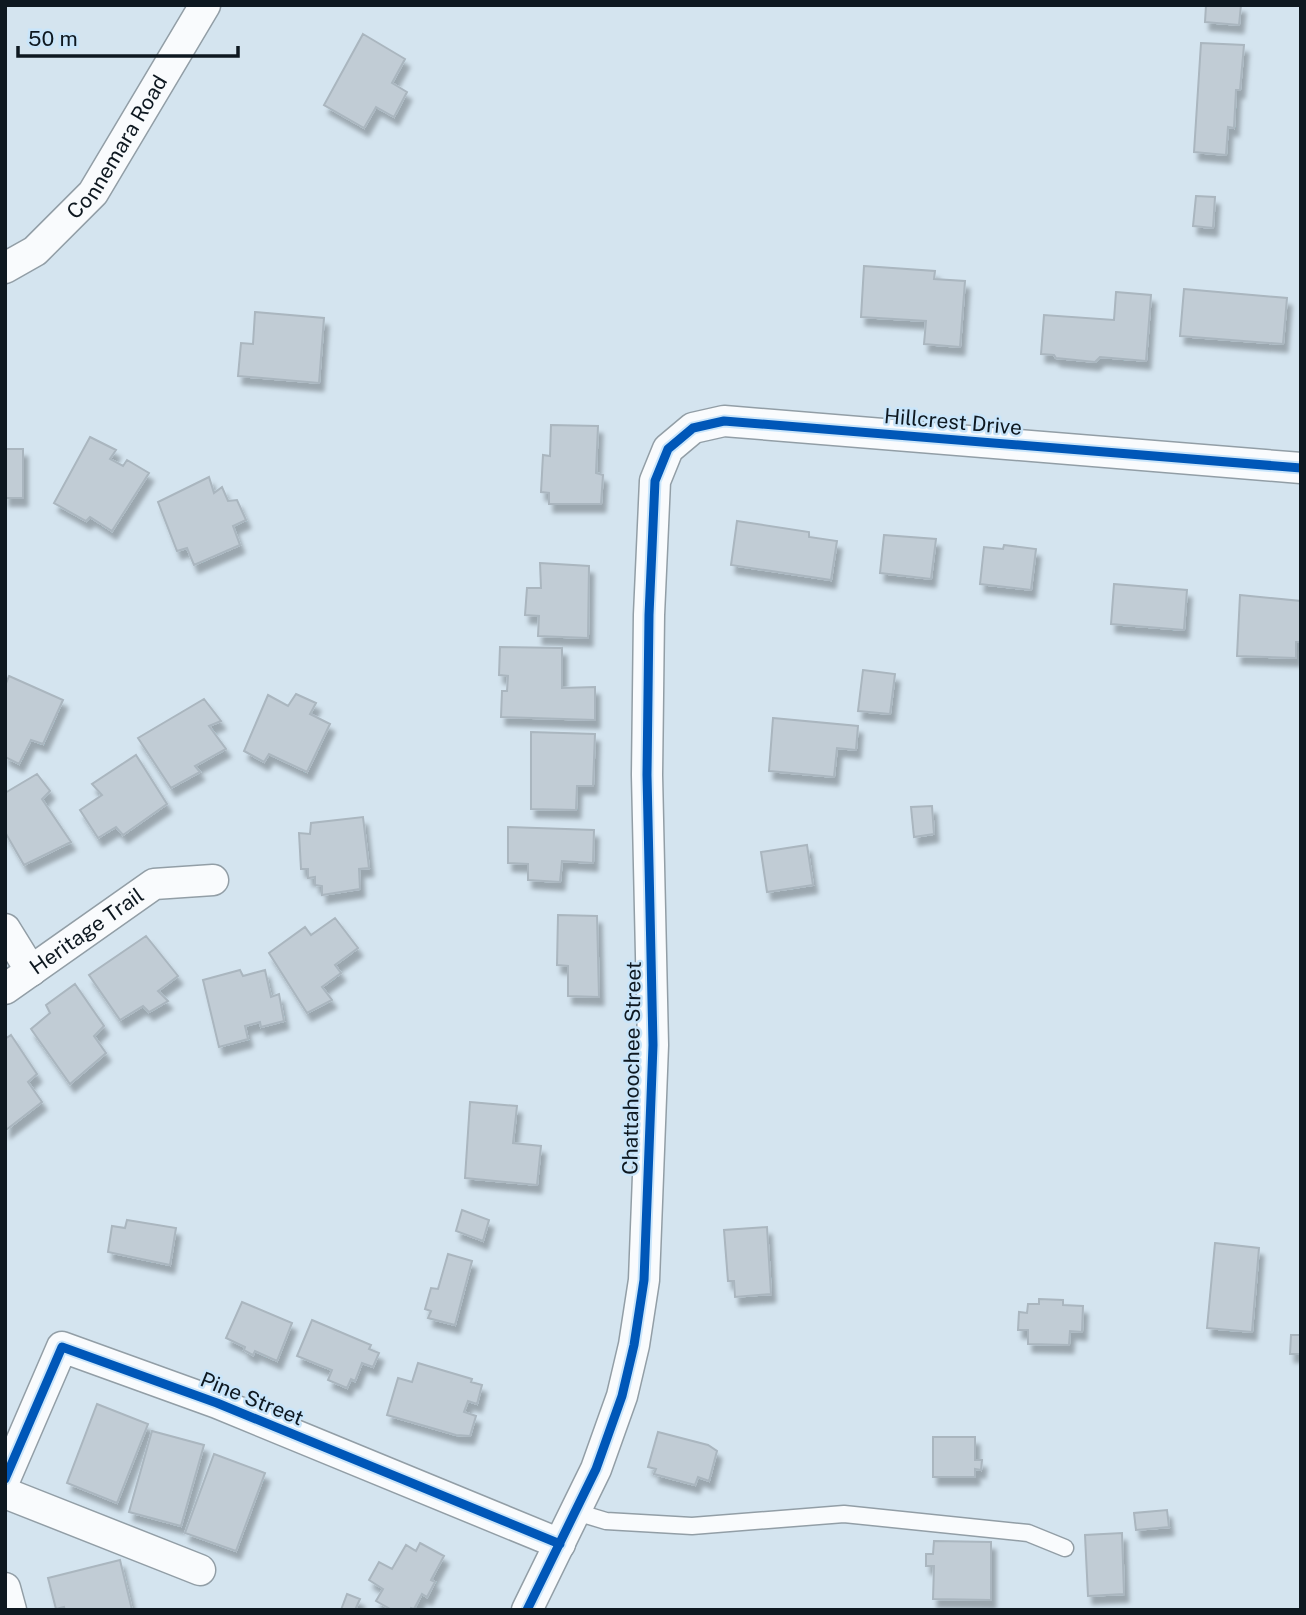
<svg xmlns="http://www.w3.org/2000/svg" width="1306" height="1615" viewBox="0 0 1306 1615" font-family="'Public Sans',sans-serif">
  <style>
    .building { fill: #c1ccd5; stroke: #aab6bf; stroke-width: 2; filter: url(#shadow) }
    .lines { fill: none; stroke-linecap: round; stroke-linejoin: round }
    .lane-casing { stroke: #929ea6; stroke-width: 19 }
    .street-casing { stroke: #929ea6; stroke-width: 33 }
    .lane { stroke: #f9fbfd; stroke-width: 16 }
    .street { stroke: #f9fbfd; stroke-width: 30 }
    .cycleway-casing { stroke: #c9e5fa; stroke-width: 13 }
    .cycleway { stroke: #0057b8; stroke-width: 9 }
    .labels { text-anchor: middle; stroke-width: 5; stroke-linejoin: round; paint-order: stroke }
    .street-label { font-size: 21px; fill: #0e1820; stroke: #c9e5fa }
  </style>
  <defs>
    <filter id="shadow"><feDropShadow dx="4.5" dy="8" stdDeviation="2" flood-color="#0004"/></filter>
  </defs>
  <rect width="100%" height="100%" fill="#d4e4ef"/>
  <!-- building -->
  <path class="building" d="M1206 5H1241L1239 25 1205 22Z
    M363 34 405 59 392 83 407 92 394 117 376 107 364 128 324 105Z
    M1201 43 1244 45 1240 90H1236L1234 128 1228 127 1226 155 1194 152Z
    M1196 196 1215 197 1213 228 1193 226Z
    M864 266 935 271 934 279 965 281 960 347 924 344 926 321 861 317Z
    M1184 289 1287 298 1283 344 1180 336Z
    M1116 292 1151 295 1146 361 1100 357 1095 362 1056 358 1054 355 1041 354 1044 315 1114 320Z
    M255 312 324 318 319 383 238 376 241 343 253 344Z
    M551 425 598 426 596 473 603 475 601 504H549V493L541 492 543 455 550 456Z
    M90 437 116 450 110 459 123 466 127 460 149 473 112 531 90 517 86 521 54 503Z
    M5 449H23V498H5Z
    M209 477 214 493 222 487 228 501 237 500 246 520 233 526 240 545 194 565 187 548 177 551 158 502Z
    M737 521 809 532V537L837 541 831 580 731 565Z
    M884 535 936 539 931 579 880 573Z
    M1004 545 1036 549 1031 590 980 584 984 547 1003 549Z
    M540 563 589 566 588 638 538 636 539 616 525 615 527 588H541Z
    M1114 584 1187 590 1184 630 1111 624Z
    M1240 595 1301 601V642H1296V658L1237 656Z
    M500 647 562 648V688L595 687V720L501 717 502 691H507L508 676 499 675Z
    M863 670 895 674 890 714 858 711Z
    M9 676 63 700 43 744 31 740 19 764 5 757V686Z
    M296 694 316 703 310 714 330 724 307 772 269 754 264 762 244 751 268 695 288 706Z
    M204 699 221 721 209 726 226 749 195 766 200 772 171 788 138 738Z
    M773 718 858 726 856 750 837 748 834 777 769 771Z
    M531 732 595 734 593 786H577L576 810 531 809Z
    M136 755 167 804 123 835 116 827 98 838 80 810 102 795 92 784Z
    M37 774 50 791 42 799 71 842 24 865 5 832V793Z
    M932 806 934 834 914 837 911 807Z
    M363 817 369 868 359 869 360 889 322 895V886L315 885V877L308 878V869H301L299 833 310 834 311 823Z
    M508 827 594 830 593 863 562 861 560 882 528 880V864L508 863Z
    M807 845 813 885 767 892 761 852Z
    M558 915 597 916 599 997 568 996V966L557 965Z
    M335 918 358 948 335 965 341 973 322 987 332 1000 307 1013 269 953 305 927 311 935Z
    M146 936 178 976 158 991 168 1001 149 1012 143 1006 120 1020 89 975Z
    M240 970 243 976 265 970 271 997 279 994 284 1021 261 1027 260 1022 245 1026 248 1039 219 1047 203 980Z
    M75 984 104 1026 94 1036 106 1053 70 1084 31 1029 50 1013 46 1005Z
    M11 1035 37 1074 28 1082 42 1102 6 1130 5 1039Z
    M470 1102 517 1106 513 1143 541 1146 537 1185 465 1178Z
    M462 1210 489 1220 483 1241 456 1231Z
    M127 1220 176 1228 170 1265 108 1252 112 1226 125 1228Z
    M767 1227 771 1294 735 1297 734 1281H728L724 1230Z
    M1215 1243 1259 1248 1252 1332 1207 1328Z
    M448 1254 472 1261 455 1325 428 1318 431 1311 425 1309 431 1288 438 1289Z
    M1039 1299 1063 1300V1305L1083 1306 1082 1332 1070 1331 1069 1345 1028 1344V1330H1018L1019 1312 1027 1313 1028 1304H1039Z
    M242 1302 292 1323 277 1361 255 1351 253 1355 244 1350 245 1347 226 1338Z
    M312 1320 371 1345 369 1349 379 1353 373 1367 362 1363 355 1381 351 1379 347 1388 328 1380 332 1370 297 1356Z
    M1291 1335H1301V1354H1290Z
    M418 1363 472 1379 471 1382 482 1385 477 1404 468 1401 464 1412 476 1416 470 1436 456 1435 387 1415 398 1378 412 1382Z
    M97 1404 148 1424 117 1503 67 1483Z
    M152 1431 204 1445 181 1526 129 1512Z
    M658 1432 708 1445 717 1451 709 1481 698 1477 695 1485 654 1474 656 1469 648 1467Z
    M933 1437H975V1460H982L981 1470 975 1469V1477H933Z
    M214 1454 265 1473 236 1551 185 1533Z
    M1167 1510 1169 1527 1136 1530 1134 1513Z
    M1122 1533 1124 1594 1088 1596 1085 1535Z
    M934 1541 991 1542V1600L933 1599 934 1566H926V1554H933Z
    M420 1543 444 1556 431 1580 435 1582 427 1597 422 1594 414 1609 411 1608 410 1610H392L376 1601 383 1589 369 1580 379 1562 392 1569 406 1545 416 1551Z
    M120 1560 132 1610H65L64 1607 56 1609 48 1578Z
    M347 1594 360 1599 355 1610H341Z"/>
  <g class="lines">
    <!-- lane casing -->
    <g class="lane-casing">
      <path id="lane" d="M576 1512 606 1521 692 1526 844 1514 1028 1533 1065 1548"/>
    </g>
    <!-- street casing -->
    <g class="street-casing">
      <g id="street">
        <path id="s1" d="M5 268 35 251 93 193 205 5"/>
        <path d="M5 929 31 971"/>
        <path id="s2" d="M5 989 154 884 213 880"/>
        <path d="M5 1479 62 1347 217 1403 560 1544"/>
        <path d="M5 1493 200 1570"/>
        <path d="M5 1588 11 1610"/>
        <path d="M527 1610 596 1469 622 1396 634 1345 644 1280 653 1045 647 775 649 615 655 481 668 449 693 428 724 421 1301 468"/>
      </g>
    </g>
    <!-- lane -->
    <use href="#lane" class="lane"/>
    <!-- street -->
    <use href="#street" class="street"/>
    <!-- cycleway casing -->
    <g class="cycleway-casing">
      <path id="cycleway" d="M5 1479 62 1347 217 1403 560 1544
        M527 1610 596 1469 622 1396 634 1345 644 1280 653 1045 647 775 649 615 655 481 668 449 693 428 724 421 1301 468"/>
    </g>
    <!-- cycleway -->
    <use href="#cycleway" class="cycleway"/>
  </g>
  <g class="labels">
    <!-- street labels -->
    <g class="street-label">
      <text dy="7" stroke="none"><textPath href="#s1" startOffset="168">Connemara Road</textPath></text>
      <text transform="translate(953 422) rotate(5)" y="7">Hillcrest Drive</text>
      <text dy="7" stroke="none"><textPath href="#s2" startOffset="100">Heritage Trail</textPath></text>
      <text transform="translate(632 1068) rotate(-89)" y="7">Chattahoochee Street</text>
      <text transform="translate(252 1399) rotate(22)" y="7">Pine Street</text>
    </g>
  </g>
  <!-- border -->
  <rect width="1306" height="1615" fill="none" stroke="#0e1820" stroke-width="14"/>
  <!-- scale -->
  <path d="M18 46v10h220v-10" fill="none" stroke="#0e1820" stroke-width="3.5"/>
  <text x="28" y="46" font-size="21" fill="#0e1820" stroke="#c9e5fa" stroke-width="5" paint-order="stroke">50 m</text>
</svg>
